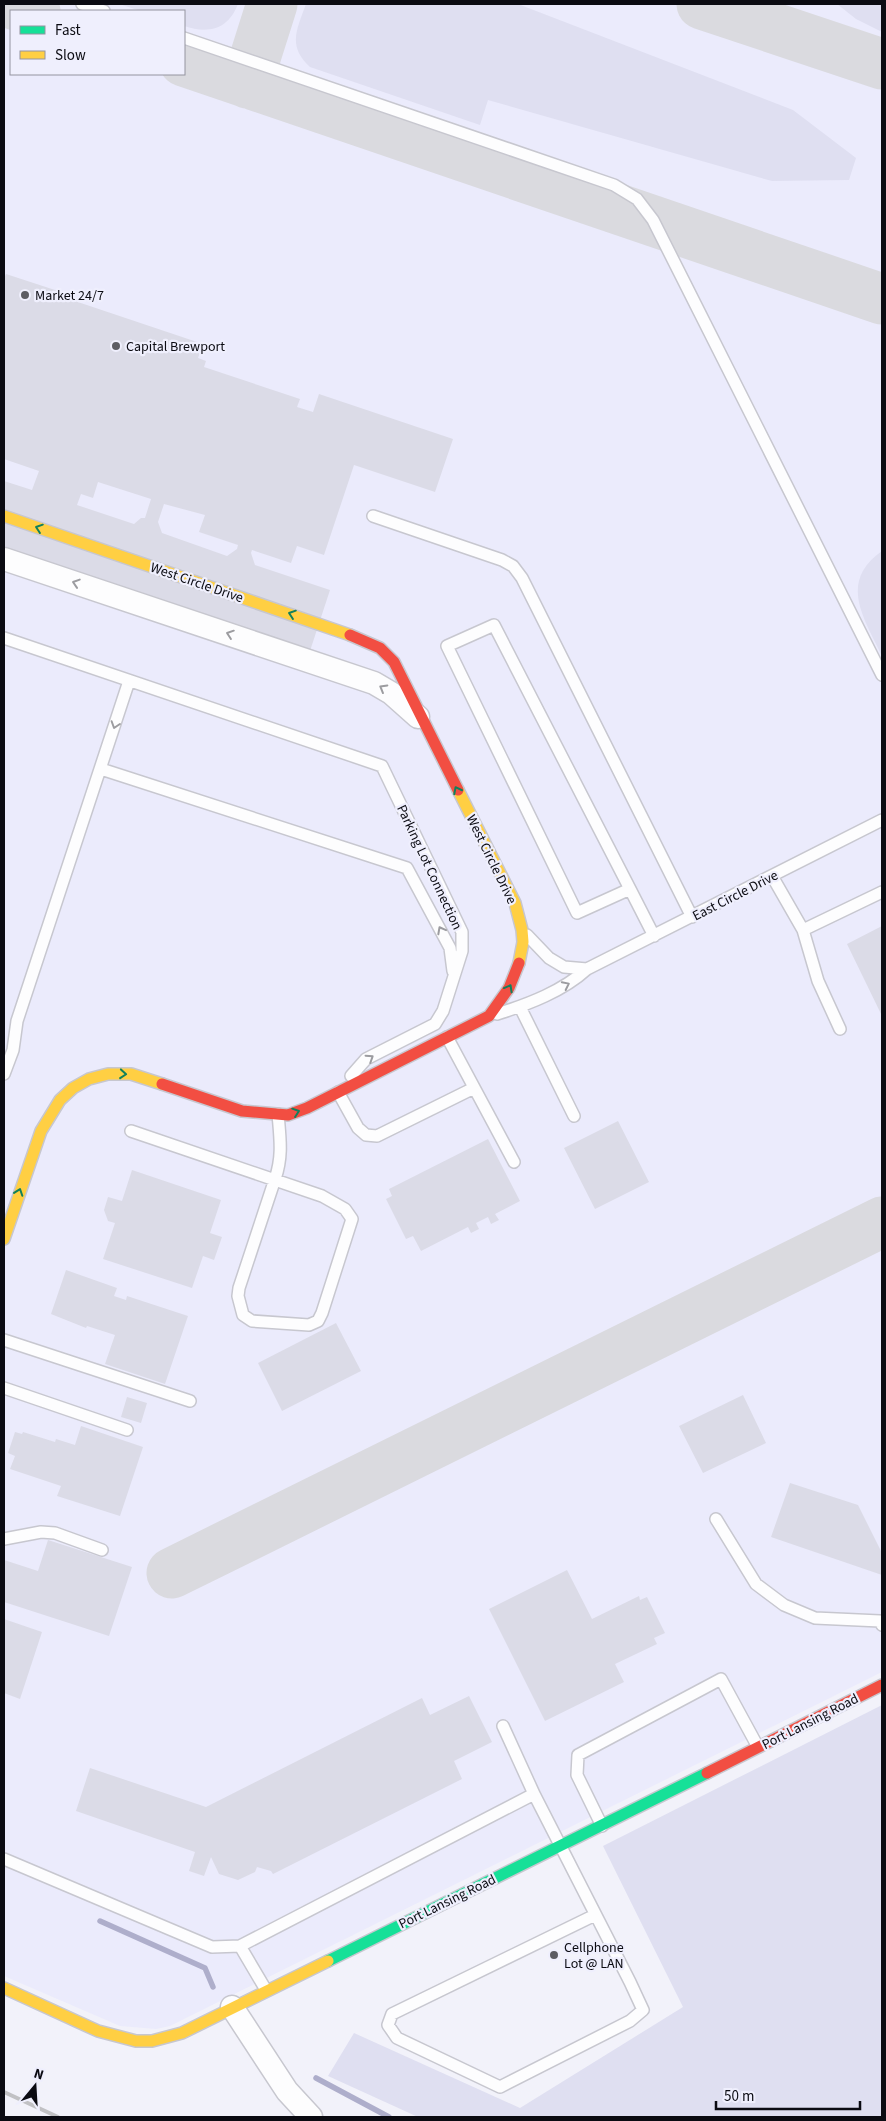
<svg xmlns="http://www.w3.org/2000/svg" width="886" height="2121" viewBox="0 0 886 2121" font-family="'Source Sans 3',sans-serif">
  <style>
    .built { fill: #ebebfc; fill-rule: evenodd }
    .green { fill: #dfdff1 }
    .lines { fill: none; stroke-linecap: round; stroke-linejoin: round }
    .stream { stroke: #aeaecb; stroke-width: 5.5 }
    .taxiway { stroke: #dadadf; stroke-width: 51 }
    .building { fill: #dbdbe7; fill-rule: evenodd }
    .lane-casing { stroke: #c7c7cf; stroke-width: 14 }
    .street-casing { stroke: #c7c7cf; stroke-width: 25 }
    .fast-casing { stroke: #c7c7cf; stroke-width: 14 }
    .slow-casing { stroke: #c7c7cf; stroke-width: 14 }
    .jam-casing { stroke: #c7c7cf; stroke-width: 14 }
    .lane { stroke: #fdfdfe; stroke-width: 11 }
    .street { stroke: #fdfdfe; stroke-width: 22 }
    .fast { stroke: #16e098; stroke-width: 11 }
    .slow { stroke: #ffcf43; stroke-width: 11 }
    .jam { stroke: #f24e42; stroke-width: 11 }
    .rail { stroke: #c1c1c4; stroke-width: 4 }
    .oneway { stroke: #11805c }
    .oneway2 { stroke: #9c9ca0 }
    .poi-dot { fill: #5c5c63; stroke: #efeffd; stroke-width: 2 }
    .labels { text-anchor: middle; stroke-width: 4.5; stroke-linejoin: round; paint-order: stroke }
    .poi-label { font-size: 14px; fill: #0b0b12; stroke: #efeffd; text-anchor: start }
    .street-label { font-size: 14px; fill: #0b0b12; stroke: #efeffd }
  </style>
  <rect width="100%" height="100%" fill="#f2f2fa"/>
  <!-- built -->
  <path class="built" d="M4 4H882V1672L170 2026 156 2029 120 2026 4 1976ZM11 11H184V74H11Z"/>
  <!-- green -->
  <path class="green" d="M119 4H238C228 30 208 34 184 26V11H141Z
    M306 4H518L793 110 856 158 849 180 772 181 488 100 480 125 310 67C287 46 297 29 306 4Z
    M837 4H882V32L856 19Z
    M882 551V656C864 618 838 582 882 551Z
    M882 1705V2117H418L328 2076 354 2033 520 2108 683 2007 603 1846Z"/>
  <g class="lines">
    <!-- stream -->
    <path class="stream" d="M100 1921 205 1968 213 1987
      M316 2078 389 2117"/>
    <!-- taxiway -->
    <path class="taxiway" d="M13 4 35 11
      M702 4 882 64
      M184 61 882 299
      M247 83 272 4
      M172 1573 882 1222"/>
  </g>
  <!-- building -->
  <path class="building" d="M6 274 58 291 57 295 203 344 198 358 206 361 204 367 300 399 297 407 313 412 319 394 453 439 435 492 354 465 324 555 297 546 291 563 252 550 251 553 255 565 330 590 308 657 4 556V481L32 490 39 471 4 459V278ZM98 482 151 499 145 518H141L134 524 77 505 81 494 93 498ZM164 504 205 515 199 532 238 545 237 549 227 556 162 533 158 522Z
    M882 926V1016L847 944Z
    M618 1121 649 1182 595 1209 564 1148Z
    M488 1139 520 1201 495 1214 499 1220 491 1224 488 1217 476 1223 479 1229 471 1233 468 1227 421 1251 413 1236 406 1239 386 1199 392 1196 389 1189Z
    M132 1170 221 1200 210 1233 222 1237 214 1260 203 1256 192 1288 103 1259 115 1223 108 1221 104 1210 108 1197 122 1201Z
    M66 1270 117 1288 114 1296 126 1300 127 1296 188 1316 165 1384 105 1364 115 1335 87 1326 86 1328 51 1314Z
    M336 1323 361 1371 282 1411 258 1363Z
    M743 1395 766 1443 703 1473 679 1426Z
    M127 1397 147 1403 141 1423 121 1417Z
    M81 1426 143 1447 120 1516 57 1496 61 1486 10 1469 15 1456 8 1453 15 1432 22 1434 23 1432 55 1442 56 1439 75 1445Z
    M790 1483 858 1505 882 1553V1575L771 1537Z
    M48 1540 132 1567 109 1636 4 1602V1560L38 1571Z
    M567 1570 592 1619 639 1596 640 1600 647 1597 665 1633 654 1638 657 1644 615 1664 624 1682 545 1721 489 1609Z
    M4 1619 42 1632 20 1699 4 1693Z
    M469 1696 492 1742 454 1761 462 1779 273 1874 271 1871 257 1867 255 1872 238 1880 219 1874 211 1857 204 1876 189 1871 195 1852 76 1811 90 1768 206 1807 422 1698 430 1715Z"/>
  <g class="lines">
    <!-- lane casing -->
    <g class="lane-casing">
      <path id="lane" d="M82 4 104 11
        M184 38 614 185 637 199 653 220 882 675
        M373 516 502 560 513 566 522 578 692 917
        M4 638 382 766 462 932V951L443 1011 435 1024 366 1059 351 1076
        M101 769 407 868 450 948 453 971
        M772 876 803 930 818 981 840 1029
        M630 889 494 625 447 646 577 913 630 889 654 936
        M803 930 882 892
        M527 935 549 958 564 967 587 969
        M520 1007 574 1116
        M497 1014C529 1004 563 991 587 969L882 820
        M447 1037 514 1162
        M4 1074 13 1050 17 1021 129 681
        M338 1092 358 1128 366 1135 377 1136 474 1088
        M131 1131 322 1196 345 1209 352 1219 322 1313 318 1321 309 1325 252 1321 243 1315 238 1296 239 1288 275 1179C283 1156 280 1138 278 1114
        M4 1340 190 1401
        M4 1388 127 1430
        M716 1519 756 1584 784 1605 815 1618 880 1621 882 1625
        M4 1539 41 1532 55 1533 102 1550
        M534 1794 630 1982 643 2010 630 2021 500 2087 397 2038 388 2025 392 2014 595 1915
        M602 1826 577 1775 578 1755 721 1679 758 1747
        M4 1859 212 1947 240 1946 266 1990
        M240 1946 534 1794 503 1726"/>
    </g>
    <!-- street casing -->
    <g class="street-casing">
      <path id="street" d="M4 559 374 683 391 693 418 717
        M232 2007 287 2091 311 2117"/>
    </g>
    <!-- fast casing -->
    <g class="fast-casing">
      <path id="fast" d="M328 1961 707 1773"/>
    </g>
    <!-- slow casing -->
    <g class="slow-casing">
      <path id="slow" d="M4 516 350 635
        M458 790 515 903 522 930 523 942 519 963
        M4 1239 41 1131 60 1100 73 1088 89 1079 108 1074H131L162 1084
        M4 1988 98 2031 136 2041H152L182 2033 328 1961"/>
    </g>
    <!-- jam casing -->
    <g class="jam-casing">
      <path id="jam" d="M350 635 380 648 394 662 458 790
        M162 1084 242 1111 288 1115 307 1108 489 1016 509 988 519 963
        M707 1773 882 1685"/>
    </g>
    <!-- lane -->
    <use href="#lane" class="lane"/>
    <!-- street -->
    <use href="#street" class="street"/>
    <!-- fast -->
    <use href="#fast" class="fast"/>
    <!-- slow -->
    <use href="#slow" class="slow"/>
    <!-- jam -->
    <use href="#jam" class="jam"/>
    <!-- rail -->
    <path class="rail" d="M4 2092 58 2117"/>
  </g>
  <!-- one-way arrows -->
  <defs><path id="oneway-chevron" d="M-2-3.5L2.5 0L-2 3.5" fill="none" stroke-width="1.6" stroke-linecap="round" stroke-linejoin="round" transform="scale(1.25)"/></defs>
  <g class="oneway">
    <use href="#oneway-chevron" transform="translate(39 528) rotate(-161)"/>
    <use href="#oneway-chevron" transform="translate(292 614) rotate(-161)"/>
    <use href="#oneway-chevron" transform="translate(457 790) rotate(-117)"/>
    <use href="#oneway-chevron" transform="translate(509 988) rotate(-61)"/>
    <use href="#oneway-chevron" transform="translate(123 1074) rotate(5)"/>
    <use href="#oneway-chevron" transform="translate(296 1112) rotate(-19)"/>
    <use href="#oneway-chevron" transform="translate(19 1192) rotate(-71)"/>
  </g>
  <g class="oneway2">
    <use href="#oneway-chevron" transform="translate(76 583) rotate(-162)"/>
    <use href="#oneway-chevron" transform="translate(230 634) rotate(-161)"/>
    <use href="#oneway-chevron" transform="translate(383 688) rotate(-150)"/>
    <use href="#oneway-chevron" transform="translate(115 725) rotate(108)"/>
    <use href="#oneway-chevron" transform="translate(441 930) rotate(-118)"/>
    <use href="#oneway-chevron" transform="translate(566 985) rotate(-26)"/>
    <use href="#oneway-chevron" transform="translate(370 1058) rotate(-33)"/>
  </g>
  <!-- markers -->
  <g class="poi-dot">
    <circle cx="25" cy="295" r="5"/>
    <circle cx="116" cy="346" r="5"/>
    <circle cx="554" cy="1955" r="5"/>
  </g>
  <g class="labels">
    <!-- poi labels -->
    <g class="poi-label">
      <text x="35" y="300">Market 24/7</text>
      <text x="126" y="351">Capital Brewport</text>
      <text x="564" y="1952">Cellphone<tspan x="564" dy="16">Lot @ LAN</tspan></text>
    </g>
    <!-- street labels -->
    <g class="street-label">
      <text transform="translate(197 582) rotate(19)" y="5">West Circle Drive</text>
      <text transform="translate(492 859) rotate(64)" y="5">West Circle Drive</text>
      <text transform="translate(430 867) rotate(65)" y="5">Parking Lot Connection</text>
      <text transform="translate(735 895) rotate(-27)" y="5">East Circle Drive</text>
      <text transform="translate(810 1721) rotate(-27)" y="5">Port Lansing Road</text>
      <text transform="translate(447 1901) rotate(-26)" y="5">Port Lansing Road</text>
    </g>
  </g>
  <!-- border -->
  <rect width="886" height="2121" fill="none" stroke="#0b0b12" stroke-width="10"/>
  <!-- legend -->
  <rect x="10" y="10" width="175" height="65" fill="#efeffd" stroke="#94949f"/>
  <rect x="20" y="26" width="25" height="8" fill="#16e098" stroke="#94949f"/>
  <text x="55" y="35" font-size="15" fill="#0b0b12">Fast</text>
  <rect x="20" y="51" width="25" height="8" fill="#ffcf43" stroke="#94949f"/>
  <text x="55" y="60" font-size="15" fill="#0b0b12">Slow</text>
  <!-- north arrow -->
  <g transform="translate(35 2086) rotate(18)" stroke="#efeffd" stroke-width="4" paint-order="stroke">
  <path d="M0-4L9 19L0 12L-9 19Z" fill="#0b0b12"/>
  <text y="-8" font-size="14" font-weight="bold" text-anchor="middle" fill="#0b0b12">N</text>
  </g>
  <!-- scale -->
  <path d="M716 2101v8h144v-8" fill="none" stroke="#0b0b12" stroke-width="2.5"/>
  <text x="724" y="2101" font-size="15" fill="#0b0b12" stroke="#efeffd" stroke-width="4" paint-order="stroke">50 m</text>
</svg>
